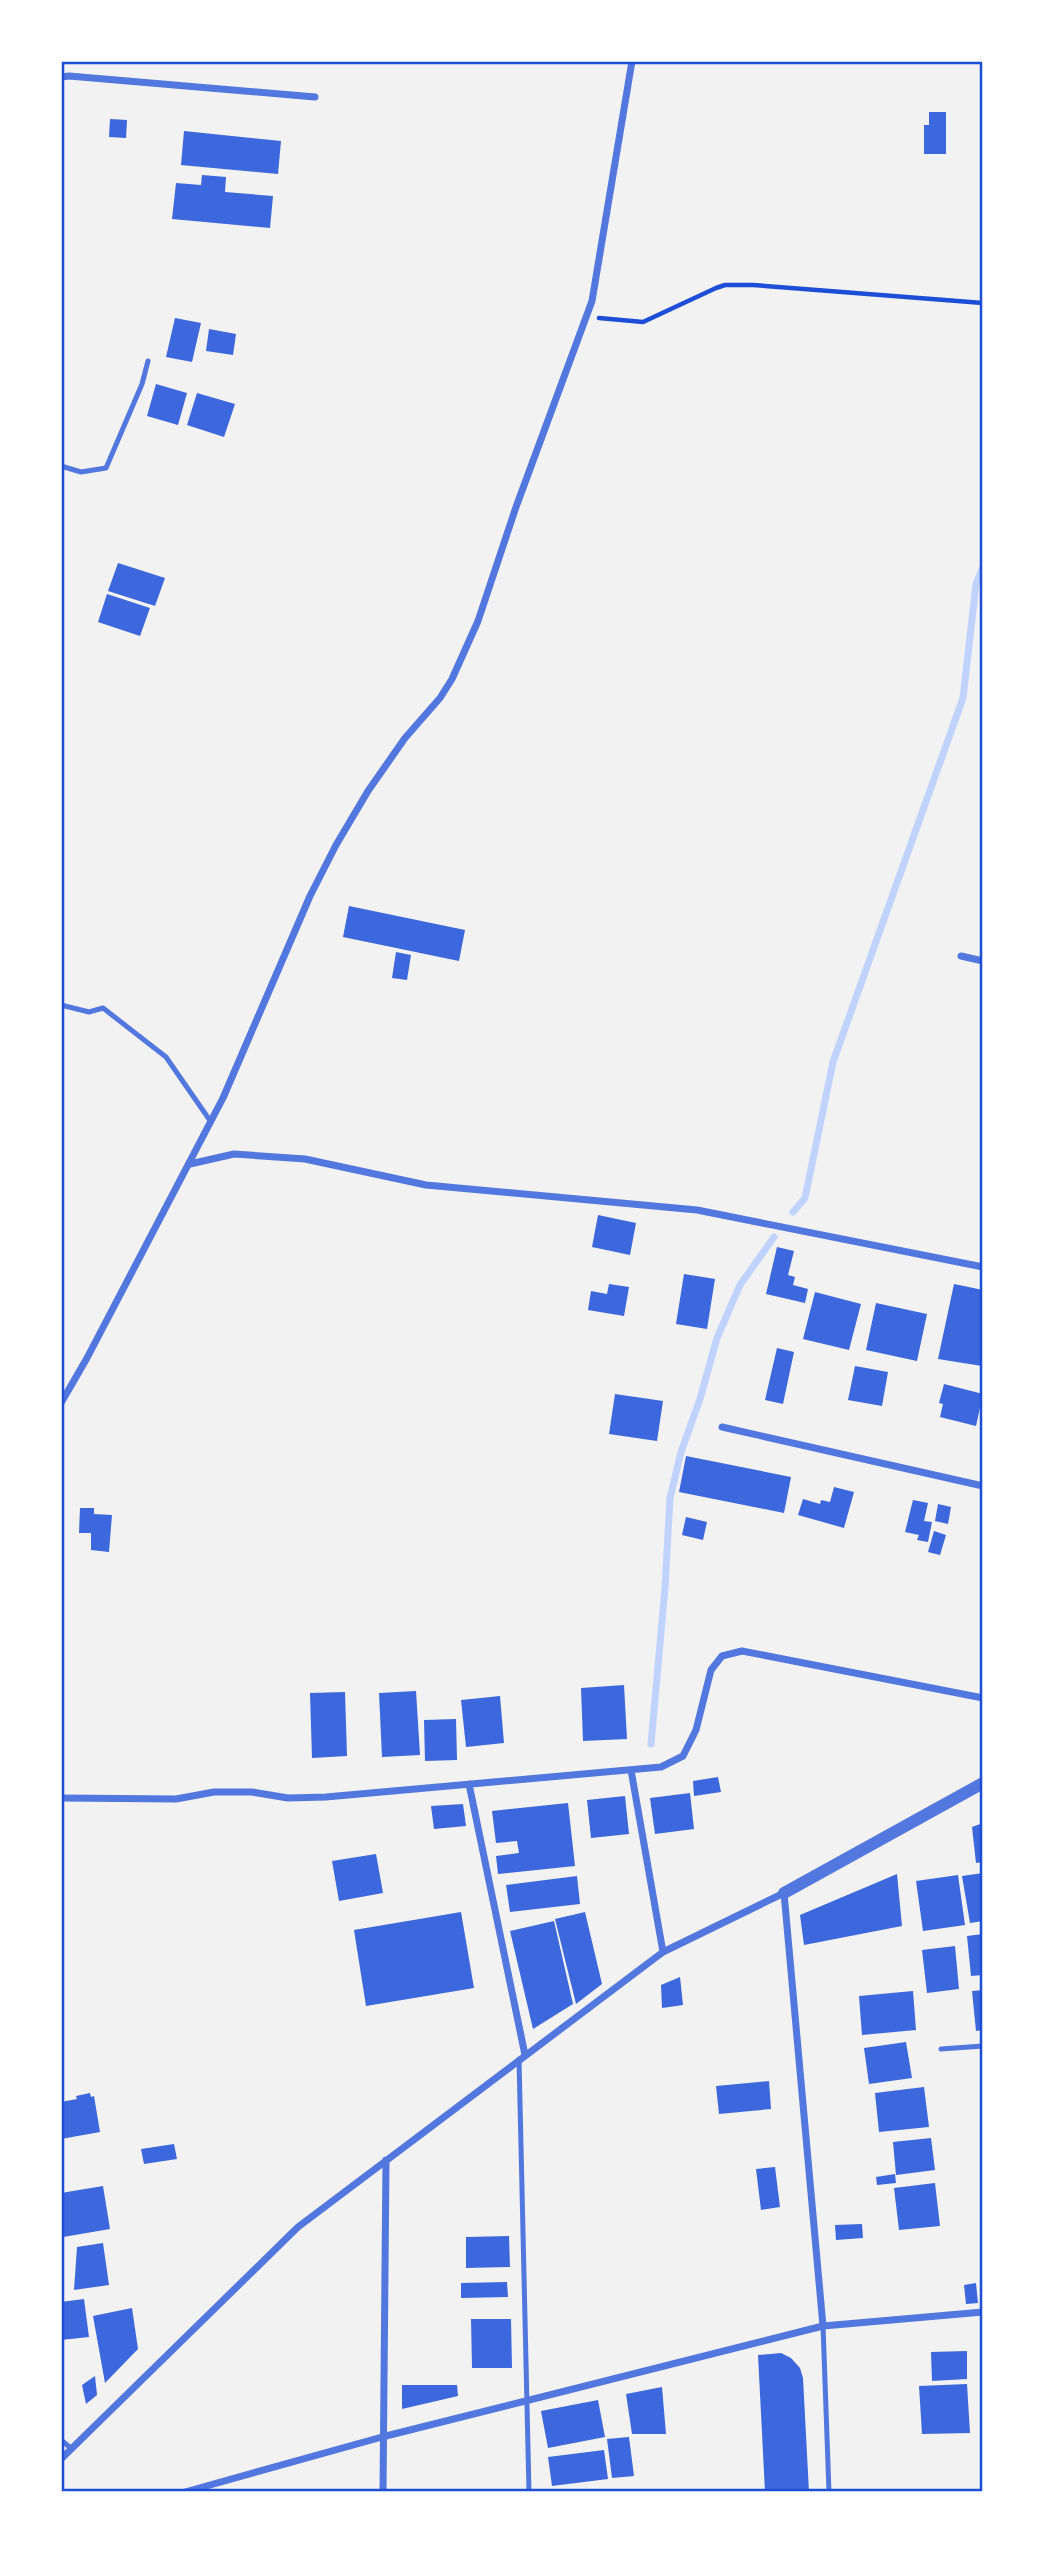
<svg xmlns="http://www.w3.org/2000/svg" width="1044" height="2553" viewBox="0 0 1044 2553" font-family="'Fira Sans',sans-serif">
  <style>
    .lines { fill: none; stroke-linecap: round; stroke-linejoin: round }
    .stream { stroke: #bfd3fe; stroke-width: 7 }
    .building { fill: #3d67dc }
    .path { stroke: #1d4ed8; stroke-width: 4.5 }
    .service { stroke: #5277de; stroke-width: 5 }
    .minor { stroke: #5277de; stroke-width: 7 }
    .tertiary { stroke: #5277de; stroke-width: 12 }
    .neatline { fill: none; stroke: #1d4ed8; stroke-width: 2.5 }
  </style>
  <rect width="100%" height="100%" fill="#f2f2f2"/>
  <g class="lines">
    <!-- stream -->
    <path class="stream" d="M793 1212 805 1198 833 1062 963 698 976 584 983 567
      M651 1744 665 1588 670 1498 681 1452 700 1399 717 1338 740 1285 774 1237"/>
  </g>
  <!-- building -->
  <path class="building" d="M929 112H946V154H924V125H929Z
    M110 119 127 120 126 138 109 137Z
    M184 131 281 141 278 174 181 165Z
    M202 175 226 177 225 192 273 196 270 228 172 219 176 183 201 185Z
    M175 318 201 323 192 362 166 357Z
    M209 329 236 334 233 355 206 351Z
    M156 384 187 393 178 425 147 416Z
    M197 393 235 404 224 437 187 425Z
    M118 563 165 578 155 606 108 591Z
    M107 594 150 608 140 636 98 622Z
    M349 906 465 930 459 961 343 937Z
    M396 952 411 955 407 980 392 978Z
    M598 1215 636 1223 630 1255 592 1247Z
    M777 1247 794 1251 788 1275 795 1277 793 1285 808 1289 805 1303 766 1294Z
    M684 1274 715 1279 707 1329 676 1324Z
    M609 1284 629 1287 624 1316 588 1310 591 1291 607 1294Z
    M954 1284 983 1290V1339L980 1351 983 1352 982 1366 938 1359Z
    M815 1292 861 1304 849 1350 803 1339Z
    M876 1303 927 1314 917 1361 866 1350Z
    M777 1348 794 1352 783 1404 765 1400Z
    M855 1366 888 1372 882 1406 848 1400Z
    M944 1384 983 1394 976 1426 940 1417 943 1404 939 1403Z
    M615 1394 663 1401 657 1441 609 1434Z
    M686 1456 791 1477 784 1513 679 1492Z
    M834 1487 854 1492 844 1528 798 1515 803 1499 820 1504 821 1500 830 1502Z
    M913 1500 928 1503 924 1521 932 1522 928 1542 917 1540 919 1535 905 1532Z
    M938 1504 951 1507 948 1524 935 1521Z
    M80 1508H94V1514L112 1515 109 1552 91 1550V1533H79Z
    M686 1517 707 1522 703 1540 682 1535Z
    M934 1531 946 1535 940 1555 928 1552Z
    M624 1685 627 1739 583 1741 581 1688Z
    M416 1691 420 1755 382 1757 379 1693Z
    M345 1692 347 1756 312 1758 310 1693Z
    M500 1696 504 1743 466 1747 461 1700Z
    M456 1719 457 1760 425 1761 424 1720Z
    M718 1777 721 1792 694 1796 693 1781Z
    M690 1793 694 1829 655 1834 650 1798Z
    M625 1796 629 1834 591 1838 587 1800Z
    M568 1803 575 1866 498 1874 496 1856 519 1853 517 1841 496 1843 492 1811Z
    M463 1804 466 1826 434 1829 431 1806Z
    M983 1823V1862L976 1863 972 1827Z
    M376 1854 383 1893 339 1901 332 1861Z
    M983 1873V1921L970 1923 962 1876Z
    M897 1874 902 1926 804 1945 800 1915Z
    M958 1875 965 1925 923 1931 916 1881Z
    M577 1876 580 1904 510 1912 506 1885Z
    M461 1912 474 1988 366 2006 354 1930Z
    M585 1912 602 1984 576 2004 555 1919Z
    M554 1921 573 2004 533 2029 510 1931Z
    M983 1934V1975L971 1976 967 1936Z
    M955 1946 959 1989 927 1993 922 1950Z
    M680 1977 683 2005 662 2008 661 1985Z
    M983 1990V2030L976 2031 972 1991Z
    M913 1991 916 2030 862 2035 859 1996Z
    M906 2042 912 2078 869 2084 864 2048Z
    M769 2081 771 2109 719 2114 716 2086Z
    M924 2087 929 2127 879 2132 875 2093Z
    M90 2093 91 2097 94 2096 100 2132 61 2139V2102L77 2099 76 2096Z
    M931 2138 935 2170 896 2175 893 2142Z
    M174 2144 177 2159 144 2164 141 2149Z
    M775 2167 780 2207 761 2210 756 2169Z
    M895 2174 896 2183 877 2185 876 2177Z
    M935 2183 940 2226 899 2230 894 2188Z
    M103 2186 110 2229 63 2237 61 2193Z
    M862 2224 863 2238 836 2240 835 2225Z
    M509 2236 510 2267 466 2268V2237Z
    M103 2243 109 2285 74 2290 77 2247Z
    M507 2282 508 2297 461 2298V2283Z
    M976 2283 978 2303 966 2304 964 2285Z
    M84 2299 89 2337 61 2340V2302Z
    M132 2308 138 2349 105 2383 93 2316Z
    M471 2319H511L512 2368H472Z
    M967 2351V2379L932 2381 931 2352Z
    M781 2353 791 2358 800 2368 803 2378 809 2492H765L758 2355Z
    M95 2376 97 2395 86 2404 82 2385Z
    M967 2384 970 2433 922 2434 919 2386Z
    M402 2385H457L458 2396 402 2409Z
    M662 2387 666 2434H632L626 2394Z
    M598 2400 605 2437 548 2448 541 2411Z
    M629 2437 634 2476 612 2478 607 2439Z
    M604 2450 608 2479 552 2486 548 2457Z"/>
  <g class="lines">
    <!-- path -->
    <path class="path" d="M599 318 643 322 716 288 725 285H753L983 303"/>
    <!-- service -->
    <path class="service" d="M61 466 81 472 106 468 142 384 148 361
      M61 1005 89 1012 103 1008 166 1057 211 1122
      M941 2049 983 2046
      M519 2059 529 2492
      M823 2326 829 2492
      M61 2440 72 2449"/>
    <!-- minor -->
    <path class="minor" d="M61 77 69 76 315 97
      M961 956 983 961
      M190 1164 234 1154 305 1159 426 1185 697 1210 983 1267
      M61 1403 87 1358 223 1098 310 896 336 845 368 791 405 738 440 698 452 679 478 621 516 507 592 301 632 61
      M722 1427 983 1486
      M631 1770 663 1952
      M469 1784 525 2055
      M61 1798 176 1799 214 1792H252L288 1798 326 1797 661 1767 683 1756 696 1730 711 1670 722 1656 742 1651 983 1698
      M61 2459 298 2227 663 1952 784 1893 823 2326
      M185 2492 382 2437 823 2326 983 2312
      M383 2492 386 2160"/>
    <!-- tertiary -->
    <path class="tertiary" d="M784 1893 983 1783"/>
  </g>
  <!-- border -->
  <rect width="1044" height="2553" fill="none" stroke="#ffffff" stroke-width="126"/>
  <rect x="63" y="63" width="918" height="2427" class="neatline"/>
</svg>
